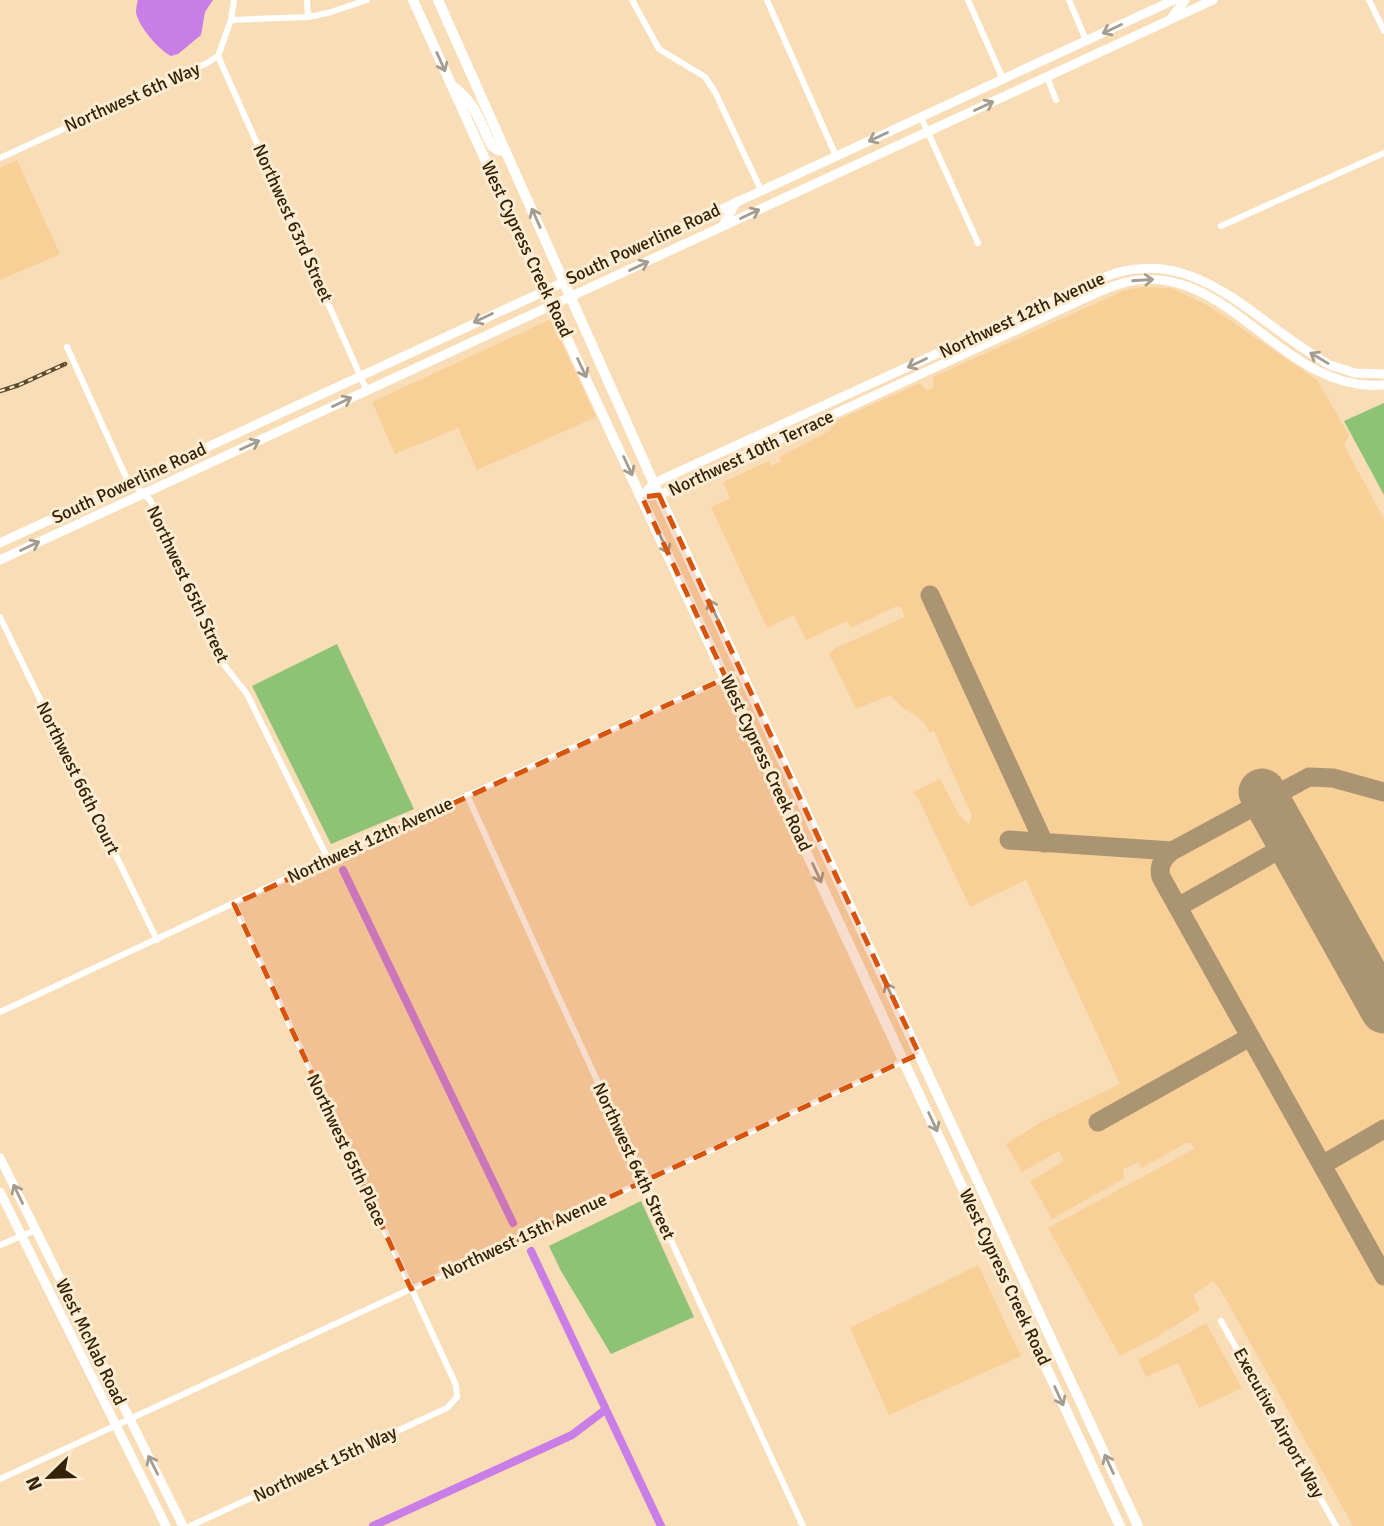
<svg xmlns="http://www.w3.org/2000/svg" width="1384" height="1526" viewBox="0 0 1384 1526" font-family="Signika,sans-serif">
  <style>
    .built { fill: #f8d097 }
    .green { fill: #8ec275 }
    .water { fill: #c97de6 }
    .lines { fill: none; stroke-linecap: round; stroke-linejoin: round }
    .canal { stroke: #c97de6; stroke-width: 8 }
    .taxiway { stroke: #ab9472; stroke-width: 19 }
    .runway { stroke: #ab9472; stroke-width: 47 }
    .street { stroke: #fff; stroke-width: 6 }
    .secondary { stroke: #fff; stroke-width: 9 }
    .primary { stroke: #fff; stroke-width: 10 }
    .rail-casing { stroke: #5e4b2d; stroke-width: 4.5 }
    .rail { stroke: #feecd3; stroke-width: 2; stroke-dasharray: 5; stroke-linecap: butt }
    .oneway { stroke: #a39c8f }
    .marked { fill: #d6540b; fill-opacity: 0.2; stroke: #d6540b; stroke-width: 5; stroke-dasharray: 14 9; stroke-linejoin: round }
    .labels { text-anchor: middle; stroke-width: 6; stroke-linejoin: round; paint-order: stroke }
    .street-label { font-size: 18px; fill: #332206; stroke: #feecd3 }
  </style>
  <rect width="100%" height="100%" fill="#f8ddb7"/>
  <!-- built -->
  <path class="built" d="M17 160 60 254 0 280V168Z
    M1143 287 1172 288 1211 307 1317 380 1349 435 1344 445 1384 519V1526H1353L1220 1289 1213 1281 1193 1295 1200 1310 1157 1337 1120 1356 1048 1228 1194 1149 1191 1143H1186L1142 1168 1138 1162 1124 1169 1123 1174 1125 1178 1052 1219 1030 1181 1064 1161 1059 1151 1022 1172 1006 1144 1043 1121 1120 1084 1026 880 970 907 918 798 912 793 940 779 959 815 969 824 972 816 934 731 929 732 924 722 902 707 890 695 856 709 829 654 836 648 905 617 901 607 897 606 851 628 847 621 806 640 794 615 767 628 711 507 730 498 723 482 769 461 772 466 781 461 779 457 831 430V423L920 383 926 390 933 388V377L1125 290Z
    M551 319 596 417 477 470 458 428 395 454 372 402Z
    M978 1265 1021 1356 889 1415 850 1328Z
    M1206 1323 1242 1388 1199 1408 1178 1363 1146 1377 1138 1360Z"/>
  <!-- green -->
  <path class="green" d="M1384 403V495L1344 421Z
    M337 644 414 809 331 844 252 686Z
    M641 1201 694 1317 611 1354 561 1271 549 1246Z"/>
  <!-- water -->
  <path class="water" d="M138 0H213L205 12 201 35 178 54 171 56C159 50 138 26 136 12 136 8 137 4 138 0Z"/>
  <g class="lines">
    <!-- canal -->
    <path class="canal" d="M343 870 513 1223
      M531 1251 661 1526
      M373 1526 572 1435 605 1410"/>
    <!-- taxiway -->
    <path class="taxiway" d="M930 595 1044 843
      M1384 792 1333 778 1309 777 1172 851C1163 858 1158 866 1161 877L1384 1276
      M1009 840 1172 851
      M1178 907 1291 843
      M1098 1122 1250 1037
      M1322 1165 1384 1129"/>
    <!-- runway -->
    <path class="runway" d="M1262 792 1384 1010"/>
    <!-- street -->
    <path class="street" d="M307 0 308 17
      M632 0 659 49 705 77 715 92 761 190
      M767 0 836 156
      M968 0 1003 79
      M1069 0 1086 40
      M1369 0 1384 31
      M231 20 308 17 328 13 367 0
      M218 56 367 391
      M1047 77 1056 100
      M921 117 978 243
      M0 158 207 63 218 56 231 20 234 0
      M1221 226 1384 153
      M67 347 126 477 150 500 197 599 215 647 225 666 247 694 328 859
      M0 617 157 940
      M467 795 559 998 803 1526
      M0 1012 354 847 742 671
      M0 1245 36 1230
      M1221 1321 1336 1526
      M0 1479 919 1054
      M190 1526 447 1408 457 1397 456 1385 234 904"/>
    <!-- secondary -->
    <path class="secondary" d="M1172 17 1185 0
      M722 227 737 201
      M642 497 654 483 1100 279C1195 238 1254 324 1330 365L1355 373 1384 374
      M642 497 659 495 1068 306C1090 296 1114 283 1138 280 1233 269 1286 394 1384 385
      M0 543 1174 0
      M0 560 1213 0
      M0 1158 183 1526
      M0 1192 166 1526"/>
    <!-- primary -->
    <path class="primary" d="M413 0 536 272 1120 1526
      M438 0 659 495 1138 1526
      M451 85C477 103 478 120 492 146L498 150 506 151"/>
    <!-- rail casing -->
    <g class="rail-casing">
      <path id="rail" d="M0 391 19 385 65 364"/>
    </g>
    <!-- rail -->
    <use href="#rail" class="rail"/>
  </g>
  <!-- one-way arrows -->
  <defs><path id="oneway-shaft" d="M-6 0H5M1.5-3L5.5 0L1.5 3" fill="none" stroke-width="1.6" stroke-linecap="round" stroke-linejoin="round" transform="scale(1.75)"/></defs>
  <g class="oneway">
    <use href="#oneway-shaft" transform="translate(1112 29) rotate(155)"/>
    <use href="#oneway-shaft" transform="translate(441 62) rotate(66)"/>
    <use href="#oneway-shaft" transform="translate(984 106) rotate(-25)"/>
    <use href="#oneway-shaft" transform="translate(878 137) rotate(155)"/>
    <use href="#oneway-shaft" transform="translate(750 214) rotate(-25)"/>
    <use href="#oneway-shaft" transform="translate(536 218) rotate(-114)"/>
    <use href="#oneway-shaft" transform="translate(639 266) rotate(-25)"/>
    <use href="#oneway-shaft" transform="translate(1143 280) rotate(-4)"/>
    <use href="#oneway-shaft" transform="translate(483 318) rotate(155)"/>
    <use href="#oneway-shaft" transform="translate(1319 358) rotate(-149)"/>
    <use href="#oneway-shaft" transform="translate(917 363) rotate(155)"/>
    <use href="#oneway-shaft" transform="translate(582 368) rotate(65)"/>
    <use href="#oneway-shaft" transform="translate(342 402) rotate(-25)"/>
    <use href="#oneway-shaft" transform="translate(250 445) rotate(-25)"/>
    <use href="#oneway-shaft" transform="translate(628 466) rotate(65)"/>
    <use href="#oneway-shaft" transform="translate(664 544) rotate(65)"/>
    <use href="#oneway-shaft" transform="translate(30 546) rotate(-25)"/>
    <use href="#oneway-shaft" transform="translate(713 609) rotate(-115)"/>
    <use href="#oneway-shaft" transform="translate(817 873) rotate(65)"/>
    <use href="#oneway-shaft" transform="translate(890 992) rotate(-115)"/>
    <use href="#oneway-shaft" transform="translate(933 1122) rotate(65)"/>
    <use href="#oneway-shaft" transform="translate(18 1194) rotate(-116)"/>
    <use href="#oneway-shaft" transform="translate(1059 1396) rotate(65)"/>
    <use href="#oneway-shaft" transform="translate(1109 1464) rotate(-115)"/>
    <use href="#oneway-shaft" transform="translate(153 1465) rotate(-117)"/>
  </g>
  <!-- marked area -->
  <path class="marked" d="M659 495 919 1054 411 1289 234 904 726 678 642 497Z"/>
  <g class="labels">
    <!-- street labels -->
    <g class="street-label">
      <text transform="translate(132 97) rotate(-24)" y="6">Northwest 6th Way</text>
      <text transform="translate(293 223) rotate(66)" y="6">Northwest 63rd Street</text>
      <text transform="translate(643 244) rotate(-25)" y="6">South Powerline Road</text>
      <text transform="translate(527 249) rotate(65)" y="6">West Cypress Creek Road</text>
      <text transform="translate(1022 315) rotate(-25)" y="6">Northwest 12th Avenue</text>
      <text transform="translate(751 453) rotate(-25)" y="6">Northwest 10th Terrace</text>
      <text transform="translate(129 483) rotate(-25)" y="6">South Powerline Road</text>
      <text transform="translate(188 584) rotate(65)" y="6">Northwest 65th Street</text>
      <text transform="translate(766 763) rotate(65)" y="6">West Cypress Creek Road</text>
      <text transform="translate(78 778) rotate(64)" y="6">Northwest 66th Court</text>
      <text transform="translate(370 840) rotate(-25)" y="6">Northwest 12th Avenue</text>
      <text transform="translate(347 1150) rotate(65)" y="6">Northwest 65th Place</text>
      <text transform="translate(634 1161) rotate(65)" y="6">Northwest 64th Street</text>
      <text transform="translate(524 1236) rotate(-25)" y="6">Northwest 15th Avenue</text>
      <text transform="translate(1005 1277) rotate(65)" y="6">West Cypress Creek Road</text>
      <text transform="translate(91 1342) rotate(64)" y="6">West McNab Road</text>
      <text transform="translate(1279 1423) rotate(61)" y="6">Executive Airport Way</text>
      <text transform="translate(325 1464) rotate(-25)" y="6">Northwest 15th Way</text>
    </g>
  </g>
  <!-- north arrow -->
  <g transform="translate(49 1477) rotate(247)" stroke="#feecd3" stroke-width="5" paint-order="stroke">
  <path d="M0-5L12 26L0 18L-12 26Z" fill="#332206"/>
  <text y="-10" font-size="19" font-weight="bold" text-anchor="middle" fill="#332206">N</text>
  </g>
</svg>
